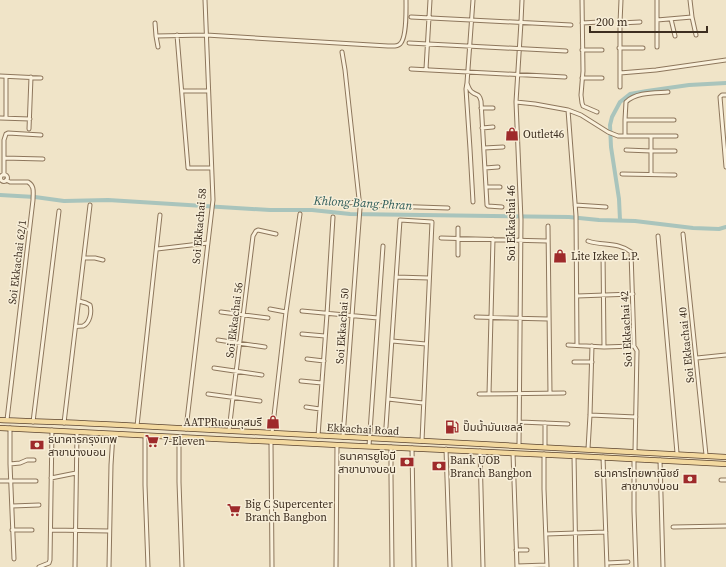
<svg xmlns="http://www.w3.org/2000/svg" width="726" height="567" viewBox="0 0 726 567" font-family="'Source Serif 4','Noto Sans Thai',serif">
  <style>
    .lines { fill: none; stroke-linecap: round; stroke-linejoin: round }
    .canal { stroke: #a9c4bc; stroke-width: 4 }
    .street-casing { stroke: #8d765c; stroke-width: 5 }
    .primary-casing { stroke: #5b4430; stroke-width: 6 }
    .street { stroke: #faf1dc; stroke-width: 3 }
    .primary { stroke: #f3d9a0; stroke-width: 4.5 }
    .labels { text-anchor: middle; stroke-width: 3; stroke-linejoin: round; paint-order: stroke }
    .poi-label { font-size: 11px; fill: #3d2e20; stroke: #f7eed8; text-anchor: start }
    .street-label { font-size: 11px; fill: #3d2e20; stroke: #f7eed8 }
    .water-label { font-size: 12px; font-style: italic; fill: #2f5d5a; stroke: #f7eed8 }
  </style>
  <rect width="100%" height="100%" fill="#f0e4c8"/>
  <g class="lines">
    <!-- canal -->
    <path class="canal" d="M0 195 35 197 64 201 108 200 270 210H312L350 214 569 217 599 220 635 221 693 228 719 229 726 227
      M620 220 619 199 611 147 610 125 612 117 620 102 630 94 647 91 689 85 726 83"/>
    <!-- street casing -->
    <g class="street-casing">
      <path id="street" d="M473 0 467 83C468 86 469 90 472 92 477 96 479 93 481 101L487 205 488 206 502 207
        M582 0 583 71 581 95 582 103 583 106 597 112
        M690 0 692 17 696 35
        M411 17 571 25
        M671 19 675 36
        M657 20 692 17
        M155 23 156 36 206 35 388 46C392 46 397 47 400 44 407 38 406 10 406 0
        M582 23 600 22
        M620 23 640 22
        M177 35 188 168H211
        M156 36 158 47
        M409 43 566 51
        M657 47V0
        M619 48H643
        M582 50H602
        M342 52 345 70 360 208 343 437
        M411 69 565 77
        M426 69 430 0
        M620 73 656 70 726 60
        M0 76 41 78
        M582 78H602
        M467 83 466 89 470 149 473 202
        M620 87V23L621 0
        M182 91H208
        M726 95H722L720 97 726 167
        M516 102 535 104 568 110 581 115 608 132 618 136H676
        M481 108H493
        M568 110 576 216 577 345
        M0 118 30 119
        M6 118V77
        M625 120H674
        M482 128 493 127
        M29 129 31 77
        M625 136V120L626 102C636 92 655 93 668 92
        M484 148 503 147
        M626 150 651 151H675
        M4 158 43 159
        M485 168 498 167
        M622 174 675 175
        M651 174V136
        M0.5 178a3.5 3.5 0 1 1 7 0a3.5 3.5 0 1 1-7 0Z
        M4 175V140L6 134 8 133 41 135
        M6 180 10 182H28C35 186 33 193 33 200L7 420
        M486 187H500
        M318 201 346 203 359 202
        M360 205 448 208
        M575 205 606 207
        M548 226 550 393
        M683 234 706 455
        M658 236 677 453
        M441 238 547 241
        M588 241C602 246 619 242 631 252L634 346 637 351 635 451
        M157 249 208 243
        M603 253 604 347
        M458 255V228
        M84 258H95L103 260
        M396 277 429 278
        M577 296 633 294
        M270 309 286 312
        M302 311 378 318
        M221 312 268 318
        M476 317 548 319
        M76 327C77 326 82 326 83 326 90 323 92 312 90 305L86 303 79 301
        M302 334 325 336
        M218 340 265 347
        M392 341 426 344
        M568 345 604 347 634 346
        M697 358 726 355
        M307 359 324 361
        M574 362H592
        M214 368 262 375
        M301 381 322 383
        M208 394 260 401
        M479 394 564 393
        M489 394 493 239
        M388 399 423 403
        M306 407 320 409
        M590 415 636 417
        M33 422 59 211
        M520 422 568 424
        M64 423 90 205
        M137 426 160 215
        M386 427 400 220 432 222 422 441
        M10 428V464L14 559
        M186 429 213 200 205 0
        M229 431 233 397 253 236 256 231 258 230 276 234
        M272 433 286 312 300 214
        M145 436V485L148 567
        M318 436 327 314 333 217
        M179 437V482L182 567
        M271 442 272 567
        M369 446 383 246
        M519 446 521 220 516 102 521 22 522 0
        M391 447V476L392 567
        M545 447V423
        M412 448 414 567
        M446 449 450 567
        M588 449 590 415 592 346
        M480 451 483 567
        M513 453 517 567
        M544 454V489L547 567
        M574 456 576 567
        M603 457 607 567
        M634 459V511L636 567
        M660 460 663 567
        M10 464 20 463 27 460H34
        M51 478 76 473
        M721 480H726
        M0 481H36
        M12 506 39 505
        M673 527 726 526
        M12 530H32
        M51 530 109 531
        M546 534 606 532
        M516 550H527
        M607 563 628 562
        M517 566 547 565
        M39 567 49 563 50 560 52 430
        M75 567 77 432
        M109 567 111 465 113 434
        M336 567 337 445"/>
    </g>
    <!-- primary casing -->
    <g class="primary-casing">
      <path id="primary" d="M0 420C46 422 93 423 139 426 334 437 530 445 726 457
        M0 428 337 445 574 456 726 464"/>
    </g>
    <!-- street -->
    <use href="#street" class="street"/>
    <!-- primary -->
    <use href="#primary" class="primary"/>
  </g>
  <!-- icons -->
  <defs>
    <g id="shop-bare" transform="scale(1.08)"><path d="M-5-2.5h2.3a2.7 3.5 0 0 1 5.4 0H5L5.5 6h-11ZM-1.5-2.5h3a1.5 2.3 0 0 0-3 0Z" fill="#9e2a2b" stroke="#f7eed8" stroke-width="2.5" paint-order="stroke"/></g>
    <g id="fuel-bare" transform="scale(1.08)"><path d="M-5.5-6h7V0h2V4h1.3V-2.5L3-4.5l.8-.8L6-3V5H2.5V1h-1V6h-7ZM-4.2-4.7v3.2H.2V-4.7Z" fill="#9e2a2b" stroke="#f7eed8" stroke-width="2.5" paint-order="stroke"/></g>
    <g id="supermarket-bare" transform="scale(1.08)"><path d="M-6-5.5h2.5l.6 2H6L4.5 2H-2.5L-4.4-4H-6ZM-1.5 3.2a1.3 1.3 0 1 0 .1 0ZM3 3.2a1.3 1.3 0 1 0 .1 0Z" fill="#9e2a2b" stroke="#f7eed8" stroke-width="2.5" paint-order="stroke"/></g>
    <g id="bank-bare" transform="scale(1.08)"><path d="M-6-4H6V4H-6ZM0-2.3a2.3 2.3 0 1 0 0 4.6a2.3 2.3 0 1 0 0-4.6Z" fill="#9e2a2b" stroke="#f7eed8" stroke-width="2.5" paint-order="stroke"/></g>
  </defs>
  <g fill-rule="evenodd">
    <use href="#shop-bare" x="512" y="134"/>
    <use href="#shop-bare" x="560" y="256"/>
    <use href="#shop-bare" x="273" y="422"/>
    <use href="#fuel-bare" x="452" y="427"/>
    <use href="#supermarket-bare" x="152" y="441"/>
    <use href="#bank-bare" x="37" y="445"/>
    <use href="#bank-bare" x="407" y="462"/>
    <use href="#bank-bare" x="439" y="466"/>
    <use href="#bank-bare" x="690" y="479"/>
    <use href="#supermarket-bare" x="234" y="510"/>
  </g>
  <g class="labels">
    <!-- poi labels -->
    <g class="poi-label">
      <text x="523" y="138">Outlet46</text>
      <text x="571" y="260">Lite Izkee L.P.</text>
      <text x="262" y="426" text-anchor="end">AATPRแอนกุสมรี</text>
      <text x="463" y="431">ปั๊มน้ำมันเชลล์</text>
      <text x="48" y="443">ธนาคารกรุงเทพ<tspan x="48" dy="13">สาขาบางบอน</tspan></text>
      <text x="163" y="445">7-Eleven</text>
      <text x="396" y="460" text-anchor="end">ธนาคารยูโอบี<tspan x="396" dy="13">สาขาบางบอน</tspan></text>
      <text x="450" y="464">Bank UOB<tspan x="450" dy="13">Branch Bangbon</tspan></text>
      <text x="679" y="477" text-anchor="end">ธนาคารไทยพาณิชย์<tspan x="679" dy="13">สาขาบางบอน</tspan></text>
      <text x="245" y="508">Big C Supercenter<tspan x="245" dy="13">Branch Bangbon</tspan></text>
    </g>
    <!-- street labels -->
    <g class="street-label">
      <text transform="translate(511 223) rotate(-90)" y="4">Soi Ekkachai 46</text>
      <text transform="translate(199 226) rotate(-85)" y="4">Soi Ekkachai 58</text>
      <text transform="translate(17 262) rotate(-83)" y="4">Soi Ekkachai 62/1</text>
      <text transform="translate(234 320) rotate(-83)" y="4">Soi Ekkachai 56</text>
      <text transform="translate(342 326) rotate(-86)" y="4">Soi Ekkachai 50</text>
      <text transform="translate(626 329) rotate(-93)" y="4">Soi Ekkachai 42</text>
      <text transform="translate(686 345) rotate(-96)" y="4">Soi Ekkachai 40</text>
      <text transform="translate(363 429) rotate(3)" y="4">Ekkachai Road</text>
    </g>
    <!-- water labels -->
    <g class="water-label">
      <text transform="translate(363 203) rotate(3)" y="4">Khlong Bang Phran</text>
    </g>
  </g>
  <!-- scale -->
  <path d="M590 26v6h117v-6" fill="none" stroke="#3d2e20" stroke-width="2"/>
  <text x="596" y="26" font-size="12" fill="#3d2e20" stroke="#f7eed8" stroke-width="3" paint-order="stroke">200 m</text>
</svg>
